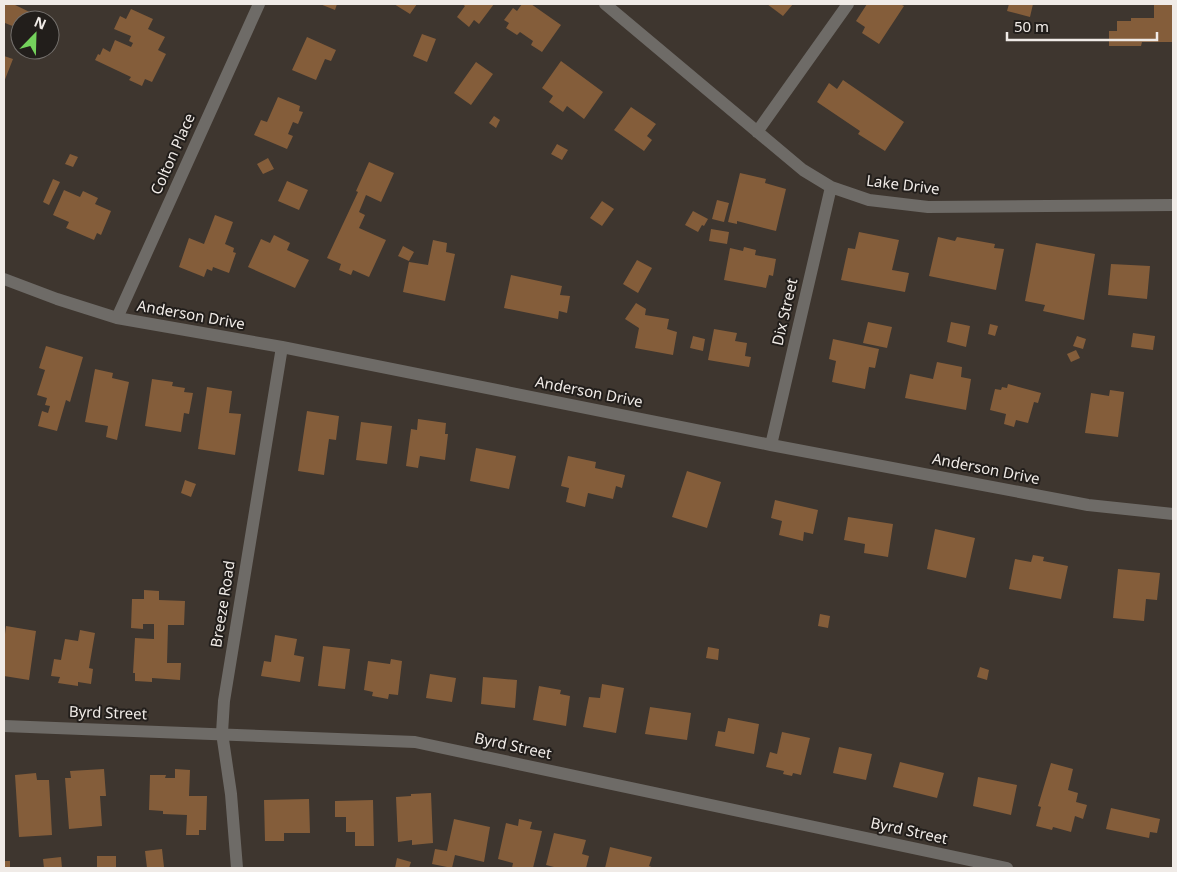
<svg xmlns="http://www.w3.org/2000/svg" width="1177" height="872" viewBox="0 0 1177 872" font-family="'Noto Sans',sans-serif">
  <style>
    .building { fill: #845d3a }
    .lines { fill: none; stroke-linecap: round; stroke-linejoin: round }
    .minor { stroke: #6e6b67; stroke-width: 12 }
    .labels { text-anchor: middle; stroke-width: 4; stroke-linejoin: round; paint-order: stroke }
    .street-label { font-size: 15px; fill: #f0ebe7; stroke: #221e1b }
  </style>
  <rect width="100%" height="100%" fill="#3e362f"/>
  <!-- building -->
  <path class="building" d="M4 4H13L38 16 36 20H20V29L5 23 4 26Z
    M320 4H337L335 10Z
    M394 4H417L410 14Z
    M462 4H494L479 24 474 20 469 27 457 17 465 6Z
    M522 4H531L561 25 542 52 531 45 533 41 520 32 517 35 506 28 509 23 504 20 513 8 517 11Z
    M767 4H793L783 16Z
    M867 4H900L904 6 879 44 862 33 865 27 856 21Z
    M1009 4H1033L1030 17 1007 11Z
    M1154 4H1173V42H1142L1141 46H1109V31H1117V21H1131V18H1154Z
    M131 9 153 19 148 29 165 37 158 50 166 54 152 82 145 79 142 86 129 80 131 77 95 60 98 54 100 55 103 48 110 52 115 40 131 47 133 43 129 41 131 36 114 29 120 16 126 19Z
    M422 34 436 39 427 62 413 56Z
    M307 37 336 50 331 61 325 59 316 80 292 70Z
    M4 56 13 59 4 82Z
    M561 61 603 92 584 119 567 106 563 112 549 102 553 96 542 88Z
    M476 62 493 74 471 105 454 93Z
    M843 80 904 122 885 151 858 134 860 131 817 102 829 83 837 89Z
    M278 97 300 106 299 111 303 112 298 124 293 122 288 134 293 136 287 149 254 135 261 120 267 122Z
    M631 107 656 124 647 136 652 140 644 151 614 130Z
    M494 116 500 120 496 128 489 123Z
    M557 144 568 150 562 160 551 154Z
    M70 154 78 157 73 167 65 164Z
    M268 158 274 169 263 174 257 164Z
    M369 162 394 173 381 202 366 195 359 212 365 215 359 228 386 240 369 277 353 270 351 275 339 270 341 264 327 258 358 192 356 191Z
    M740 173 766 179 765 183 786 189 776 231 737 221V224L728 222Z
    M53 179 60 182 49 205 43 202Z
    M287 181 308 190 299 210 278 201Z
    M64 190 80 197 83 191 98 198 95 204 111 211 101 235 97 233 94 240 66 228 69 222 53 215Z
    M717 200 729 203 724 222 712 219Z
    M602 201 614 209 602 226 590 218Z
    M693 211 708 219 704 226 702 225 698 232 685 225Z
    M215 215 233 222 225 244 234 248 233 252 236 253 229 273 213 267 212 271 207 269 204 277 179 267 189 238 204 244Z
    M711 229 729 232 727 244 709 241Z
    M859 232 899 240 892 270 909 273 905 292 841 280 848 248 855 249Z
    M274 235 290 243 287 250 309 260 295 288 248 267 261 239 270 243Z
    M938 237 955 241 957 237 995 244 994 248 1004 249 996 290 929 276Z
    M433 240 447 243 446 252 455 254 445 301 403 292 409 262 428 265Z
    M1036 243 1095 254 1084 320 1043 311 1045 305 1025 301Z
    M403 246 414 252 409 261 398 256Z
    M744 247 756 250 755 255 776 259 773 276 769 275 766 288 724 280 730 248 743 251Z
    M637 260 652 268 638 293 623 284Z
    M1111 264 1150 266 1147 299 1108 295Z
    M511 275 562 286 560 295 570 296 567 313 559 311 558 319 504 308Z
    M636 303 646 309 645 315 669 319 667 329 677 332 673 355 635 348 639 328 625 319Z
    M868 322 892 327 887 348 863 343Z
    M951 322 970 326 966 347 947 342Z
    M990 324 998 326 995 336 988 334Z
    M714 329 737 333 735 341 747 343 745 356 751 357 749 367 708 360Z
    M1133 333 1155 336 1153 350 1131 347Z
    M693 336 705 339 703 351 690 348Z
    M1077 336 1086 339 1083 349 1073 346Z
    M833 339 879 349 875 368 869 367 865 389 832 382 836 361 829 359Z
    M46 346 83 357 70 402 66 400 57 431 38 426 42 411 48 413 50 406 45 405 47 398 37 395 45 370 39 368Z
    M1076 350 1080 358 1071 362 1067 354Z
    M937 362 962 367 961 377 971 379 966 410 905 398 910 374 933 379Z
    M95 369 113 373 112 378 129 382 117 440 106 437 108 426 85 422Z
    M152 379 173 382 172 386 185 388 184 392 193 393 189 414 184 413 181 432 145 426Z
    M1008 384 1041 393 1038 403 1034 402 1028 423 1016 420 1014 427 1004 424 1006 414 990 410 995 389 1001 390 1002 387 1007 388Z
    M207 387 232 391 229 413 241 414 235 455 198 449Z
    M1110 390 1124 392 1118 437 1085 433 1091 393 1109 396Z
    M307 411 339 416 336 440 329 439 324 475 298 471Z
    M418 419 446 423 445 434H448L445 460 420 456 418 468 406 466 411 429 417 430Z
    M361 422 392 426 387 464 356 460Z
    M476 448 516 456 509 489 470 481Z
    M568 456 596 462 595 468 625 475 622 488 616 486 613 499 588 493 585 507 566 502 569 488 561 486Z
    M687 471 721 482 707 528 672 517Z
    M185 480 196 484 191 497 181 493Z
    M775 500 818 510 813 534 804 532 803 541 779 535 782 521 771 518Z
    M848 517 893 524 888 557 864 553 865 544 844 540Z
    M935 529 975 538 966 578 927 569Z
    M1033 555 1044 557 1043 561 1068 566 1061 599 1009 589 1015 559 1031 562Z
    M1118 569 1160 573 1157 600 1146 599 1144 621 1113 618Z
    M144 590 159 591V600L185 601 184 625H168L167 663H181L180 680 152 678V682L135 681V673H133L135 638 154 639V624H143V629L131 628 132 599H144Z
    M820 614 830 616 828 628 818 626Z
    M6 626 36 631 29 680 4 676V642Z
    M80 630 95 633 89 668 93 669 91 684 78 682V686L58 683 60 677 51 676 54 659 61 660 65 639 78 641Z
    M275 635 297 639 294 655 304 657 300 682 261 676 264 661 271 662Z
    M323 646 350 649 345 689 318 686Z
    M708 647 719 649 718 660 706 658Z
    M391 659 402 661 398 695 389 694 388 699 372 696 373 692 364 690 368 661 390 664Z
    M980 667 989 670 987 680 977 677Z
    M430 674 456 678 452 702 426 698Z
    M483 677 517 680 515 708 481 704Z
    M602 684 624 688 616 733 583 727 589 697 600 698Z
    M539 686 561 690 560 694 570 696 566 726 533 720Z
    M650 707 691 713 687 740 645 734Z
    M728 718 759 724 754 754 715 746 718 731 725 732Z
    M782 732 810 738 801 775 793 773 792 776 783 774 784 771 766 767 770 752 777 754Z
    M839 747 872 754 866 780 833 773Z
    M900 762 944 773 937 798 893 787Z
    M1051 763 1073 769 1068 790 1078 793 1076 802 1087 805 1083 819 1075 816 1071 832 1053 827 1052 830 1036 826 1041 807 1038 806Z
    M104 769 106 796H100L102 826 69 829 65 778H71L70 771Z
    M175 769 190 770 189 796H207L206 830H199V835H186L187 815 163 814V811L149 810 150 775H166L165 778H175Z
    M36 773 37 780H49L52 835 19 837 15 775Z
    M978 777 1017 785 1011 815 973 806Z
    M431 793 433 843 412 845V840L398 842 396 797 411 796V794Z
    M309 799 310 833H284V841H265L264 800Z
    M373 800 374 846H355V832H346V817H335V801Z
    M1111 808 1160 819 1157 833 1150 832 1149 838 1106 829Z
    M454 819 490 827 484 862 455 855 452 868 432 864 435 849 447 851Z
    M519 819 532 822 530 829 542 831 533 868H512L513 863 498 859 506 823 518 826Z
    M554 833 586 840 582 854 589 856 586 868H558L546 865Z
    M610 847 652 857 649 866 654 868H605Z
    M162 849 164 867 147 868 145 851Z
    M97 856H116V868H97Z
    M61 857 62 868H44L43 859Z
    M397 858 411 862 409 868H395Z
    M4 861H10V868H4Z"/>
  <g class="lines">
    <!-- minor -->
    <path class="minor" d="M605 4 803 170 831 187 869 200 928 207 1173 205
      M757 132 848 4
      M4 279 57 299 117 318 282 347 771 445 1088 505 1173 514
      M117 318 259 4
      M771 445 831 187
      M4 726 415 742 1007 868
      M237 868 231 794 222 733 224 701 282 347"/>
  </g>
  <g class="labels">
    <!-- street labels -->
    <g class="street-label">
      <text transform="translate(173 154) rotate(-66)" y="5">Colton Place</text>
      <text transform="translate(903 185) rotate(7)" y="5">Lake Drive</text>
      <text transform="translate(785 312) rotate(-77)" y="5">Dix Street</text>
      <text transform="translate(191 315) rotate(10)" y="5">Anderson Drive</text>
      <text transform="translate(589 392) rotate(11)" y="5">Anderson Drive</text>
      <text transform="translate(986 469) rotate(11)" y="5">Anderson Drive</text>
      <text transform="translate(223 604) rotate(-81)" y="5">Breeze Road</text>
      <text transform="translate(108 713) rotate(2)" y="5">Byrd Street</text>
      <text transform="translate(513 746) rotate(12)" y="5">Byrd Street</text>
      <text transform="translate(909 831) rotate(12)" y="5">Byrd Street</text>
    </g>
  </g>
  <!-- border -->
  <rect width="1177" height="872" fill="none" stroke="#f0ebe7" stroke-width="10"/>
  <!-- north arrow -->
  <g transform="translate(35 35) rotate(23)"><circle r="24" fill="#221e1b" stroke="#74706d"/>
  <path d="M0-4L9 19L0 12L-9 19Z" fill="#74d25c"/>
  <text y="-8" font-size="14" font-weight="bold" text-anchor="middle" fill="#f0ebe7">N</text>
  </g>
  <!-- scale -->
  <path d="M1007 32v8h150v-8" fill="none" stroke="#f0ebe7" stroke-width="2.5"/>
  <text x="1014" y="32" font-size="15" fill="#f0ebe7" stroke="#221e1b" stroke-width="4" paint-order="stroke">50 m</text>
</svg>
